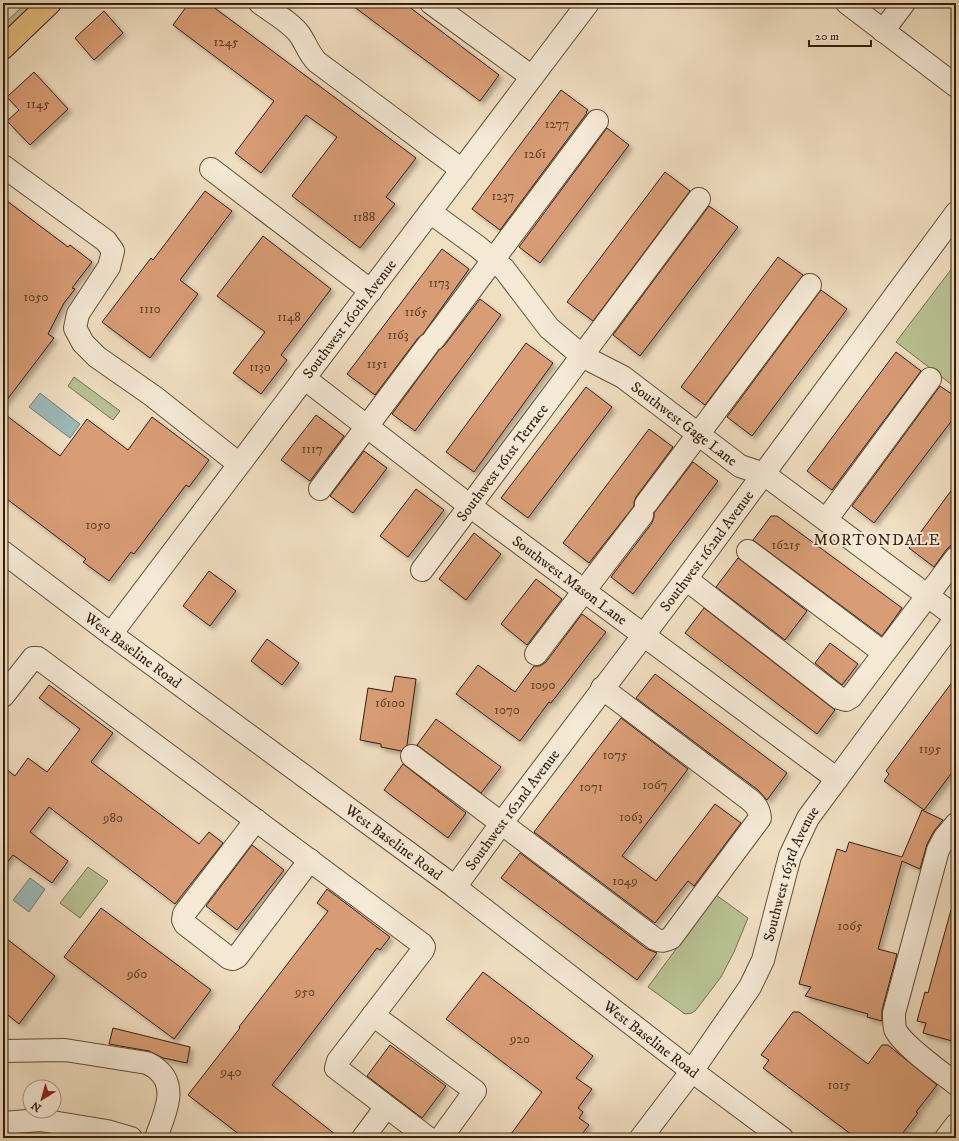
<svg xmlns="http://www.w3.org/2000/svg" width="959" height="1141" viewBox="0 0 959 1141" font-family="'IM FELL DW Pica',serif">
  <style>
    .green { fill: #b8c294; stroke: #767050 }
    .water { fill: #9cbbba; stroke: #727d75 }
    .building { fill: #d99d74; stroke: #341f0d; filter: url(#shadow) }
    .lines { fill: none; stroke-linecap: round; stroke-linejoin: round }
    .minor-casing { stroke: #634f3a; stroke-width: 24 }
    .major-casing { stroke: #341f0d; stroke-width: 24 }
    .minor { stroke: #f6ead7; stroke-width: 22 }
    .major { stroke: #e8c081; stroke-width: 22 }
    .labels { text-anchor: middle; stroke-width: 4; stroke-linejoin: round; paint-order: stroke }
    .number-label { font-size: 13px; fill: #5d3e27 }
    .street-label { font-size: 15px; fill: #341f0d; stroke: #f6ead7 }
    .neighbourhood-label { font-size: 16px; letter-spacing: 1px; fill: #341f0d; stroke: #f6ead7 }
  </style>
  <defs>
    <filter id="shadow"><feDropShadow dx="3.5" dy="3.5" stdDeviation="2" flood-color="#0004"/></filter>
  </defs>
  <rect width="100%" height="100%" fill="#f1dfc2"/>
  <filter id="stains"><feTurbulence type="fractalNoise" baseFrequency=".005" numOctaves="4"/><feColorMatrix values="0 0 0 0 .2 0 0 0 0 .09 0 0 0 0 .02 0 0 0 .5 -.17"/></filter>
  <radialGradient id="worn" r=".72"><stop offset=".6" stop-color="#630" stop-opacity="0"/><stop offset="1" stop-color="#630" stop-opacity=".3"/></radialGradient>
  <!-- green -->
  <path class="green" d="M26 3H37L3 35V25Z
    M956 263V388L896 342Z
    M74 377 120 411 113 420 68 386Z
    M88 867 108 881 80 918 60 903Z
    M716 895 748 918 734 952 721 977 696 1010 692 1013 685 1014 648 987Z"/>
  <!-- water -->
  <path class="water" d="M40 393 80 424 70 438 29 407Z
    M30 878 45 889 29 912 13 900Z"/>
  <!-- building -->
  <path class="building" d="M189 3H208L416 158 386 197 395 204 360 248 292 196 337 137 306 115 261 173 235 153 274 101 173 25Z
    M349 3H404L499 75 480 101Z
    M104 11 123 33 94 60 75 38Z
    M34 72 68 109 30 145 7 121 19 110 7 97Z
    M561 90 588 110 586 112 587 113 500 230 472 209Z
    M607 128 629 145 540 263 519 247Z
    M665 172 690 191 593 321 567 302Z
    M205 191 232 211 180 280 198 294 150 358 102 322 151 258 153 260Z
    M3 198 68 247 70 245 92 262 72 288 75 289 64 303 48 334 54 338 3 405Z
    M709 206 738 227 640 356 613 335Z
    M263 236 331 289 281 355 287 360 261 394 233 373 265 332 217 296Z
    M442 249 469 269 423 334 418 338 375 395 347 374Z
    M778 257 803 275 705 405 681 387Z
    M821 290 847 309 752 436 727 417Z
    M480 299 501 315 415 431 392 414 439 350 444 346Z
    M526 343 553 363 474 472 446 452Z
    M896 352 921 371 832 490 807 471Z
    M940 386 956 397V415L874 523 852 506Z
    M586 387 612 407 528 518 501 498Z
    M3 413 60 456 87 419 128 450 152 417 209 460 189 487 186 485 134 554 131 552 109 581 83 562 86 559 3 496Z
    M316 415 344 436 310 481 281 460Z
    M649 429 673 447 636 497 634 502V506L589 563 563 543Z
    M364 451 387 468 353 513 330 496Z
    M693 462 718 481 633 594 611 577 652 523 654 517V513Z
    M956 484V540L946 550 934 567 909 548Z
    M416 489 444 510 408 557 380 536Z
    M771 516H777L902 608 882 636 753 540Z
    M474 533 501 554 466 600 439 579Z
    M738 558 807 611 785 640 716 587Z
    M209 571 236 591 210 626 183 606Z
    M536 579 562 599 527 645 501 624Z
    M704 608 835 710 817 734 685 633Z
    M582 614 606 632 551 703 549 702 520 741 456 694 478 665 515 692 534 666H540L546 662Z
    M267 639 299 663 282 685 251 661Z
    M830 643 858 664 842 685 815 663Z
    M655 674 787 773 767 800 758 790 636 698Z
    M395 676 416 679 407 745 401 751 381 747V744L360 740 368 688 392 692Z
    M956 677V767L924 810 884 781 889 774 886 771Z
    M49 685 113 733 91 762 199 844 209 832 223 843 175 904 49 807 30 832 68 861 52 883 13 855 3 868V767L15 776 28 758 47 772 80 729 39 698Z
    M621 718 688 769 622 856 656 881 715 804 741 823 694 886 688 881 655 923 534 832Z
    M436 719 501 767 481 793 417 745Z
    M403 764 466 813 448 838 384 790Z
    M922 810 943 820 934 831 927 844 920 869 902 861 878 949 897 954 882 1010V1021L867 1017 868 1014 805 996 811 987 799 984 837 849 846 852 849 842 902 857Z
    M252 845 284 870 237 930 206 906Z
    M520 853 647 949 657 953 637 980 501 878Z
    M327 889 390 937 380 950 377 948 272 1085 340 1138H244L188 1095 240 1028 239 1027 328 911 317 903Z
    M101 908 211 990 174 1039 64 957Z
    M951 910H956V1042L923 1033 926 1023 917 1021 925 992 928 993Z
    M3 936 55 976 19 1024 3 1011Z
    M483 972 593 1056 576 1078 592 1089 578 1108 583 1112 579 1118 589 1125 579 1138H508L542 1092 446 1019Z
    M793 1012H799L868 1064 882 1045H888L937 1085 916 1112 918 1113 899 1138H856L763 1068 769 1060 761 1055Z
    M113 1028 190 1047 187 1063 163 1058 149 1051 109 1044Z
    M390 1045 446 1086 422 1118 367 1076Z"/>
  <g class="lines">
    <!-- minor casing -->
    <g class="minor-casing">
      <g id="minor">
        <path d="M260 3C272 12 292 23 300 35 306 44 309 54 317 62L462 170"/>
        <path d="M431 3 532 77"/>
        <path d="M847 3 956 86"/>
        <path d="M883 31 904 3"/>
        <path d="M3 166 106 241 113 251 109 267 78 314 75 328 83 343 97 357 153 396 239 464"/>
        <path d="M211 169 371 291"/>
        <path id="s1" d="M430 212 478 247 504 269 549 328 582 356 623 377 740 466 764 474 956 617"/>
        <path d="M434 339 597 121"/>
        <path id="s2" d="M304 378 470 506 837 779"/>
        <path d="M320 489 428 345"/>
        <path d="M646 504 810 285"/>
        <path d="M826 520 930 379"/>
        <path d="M748 551 884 653"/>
        <path id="s3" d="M3 552 111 634 455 887 692 1071 782 1138"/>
        <path id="s4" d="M422 570 699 199"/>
        <path d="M686 579 839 698 846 700 851 697 956 558"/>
        <path id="s5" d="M111 634 588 3"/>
        <path d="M536 654 642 515"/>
        <path d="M3 696 33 658H38L422 944 424 947 423 950 338 1061 336 1068 428 1138"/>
        <path d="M412 756 655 939C661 942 665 941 671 938L760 818C759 809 756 805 750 800L602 688"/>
        <path d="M256 820 184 914 183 920 185 924 229 958 233 959 237 957 310 860"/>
        <path d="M956 824 945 837 938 850 894 1013C894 1018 894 1024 895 1029 901 1044 942 1073 956 1084"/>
        <path id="s6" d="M455 887 501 824 686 579 956 213"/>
        <path d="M373 1015 475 1091 441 1138"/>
        <path d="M3 1051 65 1050 147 1063C151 1065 155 1067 158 1070 179 1088 163 1117 156 1138"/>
        <path d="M3 1123 40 1120 107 1131 131 1138"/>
        <path d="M363 1138 386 1107"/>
        <path id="s7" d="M641 1138 692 1071 750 987 763 960 790 856 808 818 956 618"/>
        <path d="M946 1138 956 1125"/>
      </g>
    </g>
    <!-- major casing -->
    <g class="major-casing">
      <path id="major" d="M3 48 50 3"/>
    </g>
    <!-- minor -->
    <use href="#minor" class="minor"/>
    <!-- major -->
    <use href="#major" class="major"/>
  </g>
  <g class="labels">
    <!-- number labels -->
    <g class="number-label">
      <text x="226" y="46">1245</text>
      <text x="38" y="108">1145</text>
      <text x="557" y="128">1277</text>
      <text x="535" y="158">1261</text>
      <text x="503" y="200">1237</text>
      <text x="364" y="221">1188</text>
      <text x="439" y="287">1173</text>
      <text x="36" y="301">1050</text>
      <text x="150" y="313">1110</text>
      <text x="416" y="316">1165</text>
      <text x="289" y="321">1148</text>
      <text x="398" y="339">1163</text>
      <text x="377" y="368">1151</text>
      <text x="260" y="371">1130</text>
      <text x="312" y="453">1117</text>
      <text x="98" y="529">1050</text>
      <text x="786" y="549">16215</text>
      <text x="543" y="689">1090</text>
      <text x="390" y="707">16100</text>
      <text x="507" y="714">1070</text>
      <text x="930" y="753">1195</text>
      <text x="615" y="759">1075</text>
      <text x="655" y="789">1067</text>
      <text x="591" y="791">1071</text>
      <text x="631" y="821">1063</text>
      <text x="113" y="822">980</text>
      <text x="625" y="885">1049</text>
      <text x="850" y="930">1065</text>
      <text x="137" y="978">960</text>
      <text x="305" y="996">950</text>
      <text x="520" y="1043">920</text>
      <text x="231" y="1076">940</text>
      <text x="839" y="1089">1015</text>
    </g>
    <!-- street labels -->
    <g class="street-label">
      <text dy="5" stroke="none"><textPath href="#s5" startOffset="395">Southwest 160th Avenue</textPath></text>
      <text dy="5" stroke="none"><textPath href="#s1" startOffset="334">Southwest Gage Lane</textPath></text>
      <text dy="5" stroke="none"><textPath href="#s4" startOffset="134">Southwest 161st Terrace</textPath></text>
      <text dy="5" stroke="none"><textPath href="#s6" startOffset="420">Southwest 162nd Avenue</textPath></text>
      <text dy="5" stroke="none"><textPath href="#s2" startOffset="334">Southwest Mason Lane</textPath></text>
      <text dy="5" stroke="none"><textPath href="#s3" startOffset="163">West Baseline Road</textPath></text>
      <text dy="5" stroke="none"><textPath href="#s6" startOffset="96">Southwest 162nd Avenue</textPath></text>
      <text dy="5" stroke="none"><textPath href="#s3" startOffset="487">West Baseline Road</textPath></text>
      <text dy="5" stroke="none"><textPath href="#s7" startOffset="307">Southwest 163rd Avenue</textPath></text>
      <text dy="5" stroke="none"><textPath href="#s3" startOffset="811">West Baseline Road</textPath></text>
    </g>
    <!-- neighbourhood labels -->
    <g class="neighbourhood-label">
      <text x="877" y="545">MORTONDALE</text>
    </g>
  </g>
  <!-- margin -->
  <rect width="959" height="1141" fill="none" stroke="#f1dfc2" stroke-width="16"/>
  <rect x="4" y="4" width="951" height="1133" fill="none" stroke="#341f0d" stroke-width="2"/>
  <rect x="8" y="8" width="943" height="1125" fill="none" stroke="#341f0d"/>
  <!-- north arrow -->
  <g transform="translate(42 1099) rotate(217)"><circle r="19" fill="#f6ead7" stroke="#a89986"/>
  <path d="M0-3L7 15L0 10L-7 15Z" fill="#8f2418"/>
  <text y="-6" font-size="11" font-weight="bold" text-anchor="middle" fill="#341f0d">N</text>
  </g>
  <!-- scale -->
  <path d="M809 40v6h62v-6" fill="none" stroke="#341f0d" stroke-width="2"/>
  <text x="815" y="40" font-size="12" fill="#341f0d" stroke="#f6ead7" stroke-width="3" paint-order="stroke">20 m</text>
  <rect width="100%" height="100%" filter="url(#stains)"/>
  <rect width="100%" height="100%" fill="url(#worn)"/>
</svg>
